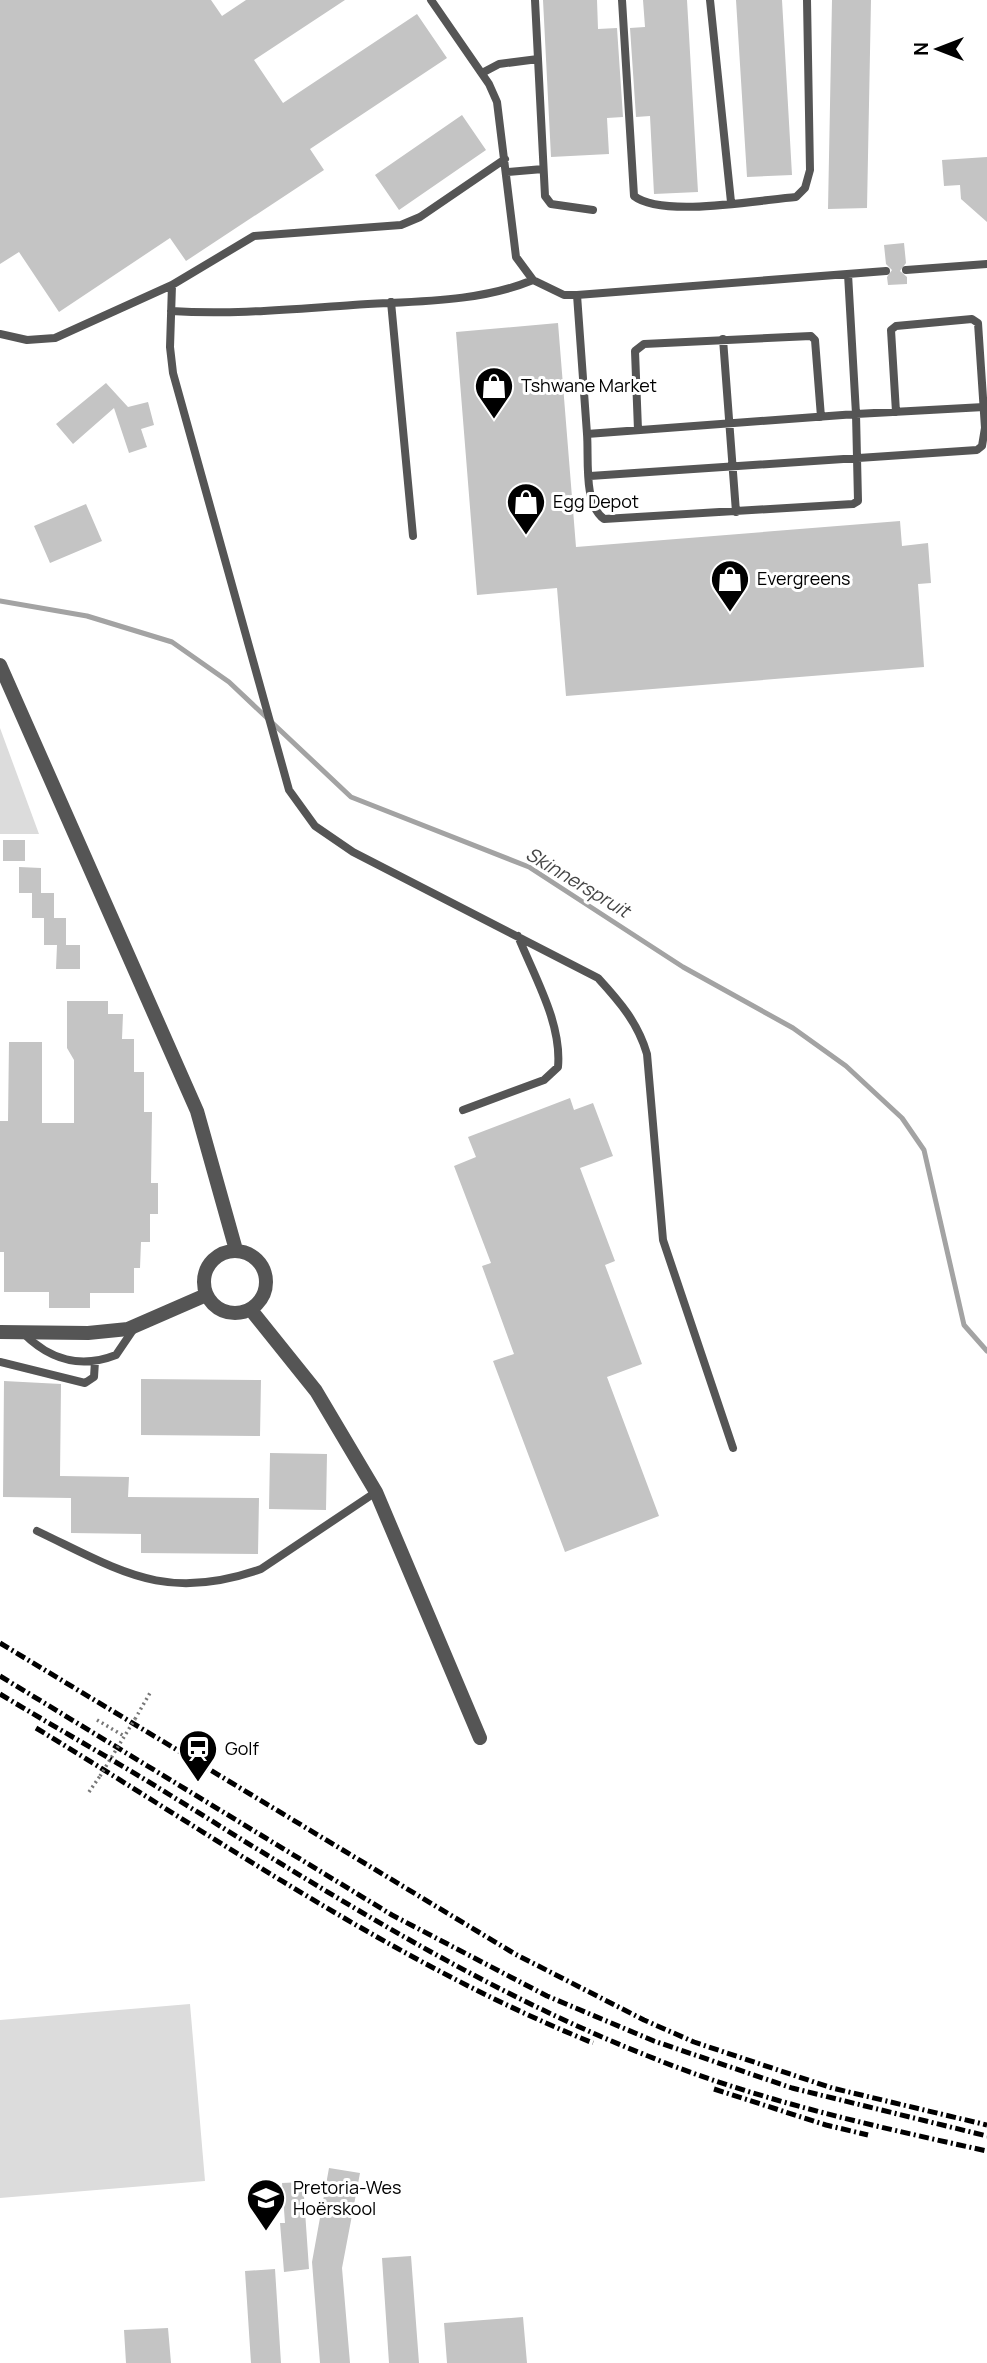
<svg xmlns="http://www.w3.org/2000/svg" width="987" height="2363" viewBox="0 0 987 2363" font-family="Manrope,sans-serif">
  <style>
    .green { fill: #dcdcdc }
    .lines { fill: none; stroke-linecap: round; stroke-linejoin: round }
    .stream { stroke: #a3a3a3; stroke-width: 5 }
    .building { fill: #c4c4c4 }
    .path { stroke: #777; stroke-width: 3.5; stroke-dasharray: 2 3.5; stroke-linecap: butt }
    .service { stroke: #555; stroke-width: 8 }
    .minor { stroke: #555; stroke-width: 14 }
    .rail { stroke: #000; stroke-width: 5; stroke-dasharray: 10 3.5 2 3.5; stroke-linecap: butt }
    .path-bridge { stroke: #777; stroke-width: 3.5; stroke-dasharray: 2 3.5; stroke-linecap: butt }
    .labels { text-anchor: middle; stroke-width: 6; stroke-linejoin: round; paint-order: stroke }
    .poi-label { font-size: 18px; fill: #000; stroke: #fff; text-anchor: start }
    .water-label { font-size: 19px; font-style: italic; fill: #444; stroke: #fff }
  </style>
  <rect width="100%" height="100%" fill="#fff"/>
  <!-- green -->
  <path class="green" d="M0 728 39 834H0Z
    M190 2004 205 2181 0 2198V2020Z"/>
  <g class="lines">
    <!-- stream -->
    <path class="stream" d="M0 601 87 616 172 642 229 682 351 797 529 867 683 967 793 1028 846 1066 902 1118 924 1150 964 1325 987 1351"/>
  </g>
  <!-- building -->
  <path class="building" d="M0 0H211L222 16 246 0H345L254 60 283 103 417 14 447 58 310 149 324 170 186 261 170 238 59 312 19 252 0 264Z
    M543 0H597L598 29 617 28 623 117 607 118 609 154 551 157Z
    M643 0H687L698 192 654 194 650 116 636 117 630 28 645 27Z
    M736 0H782L792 175 747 177Z
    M832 0H871L867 208 828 209Z
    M462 115 486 150 399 210 375 175Z
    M987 157V222L961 199 960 185 944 186 942 160Z
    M904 243 906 263 900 271 907 277V284L888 285 887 277 892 270 886 264 884 245Z
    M558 323 576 547 900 521 902 546 928 543 931 583 918 584 924 667 566 696 557 588 477 595 456 332Z
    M106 383 128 407 148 402 154 425 141 429 147 447 129 453 114 408 73 444 56 424Z
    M86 504 102 541 50 563 34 526Z
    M3 840H25V861H3Z
    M19 867 41 868V893H54V918H66V945H80V969H56L57 945H44V918H32V893H19Z
    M67 1001H108V1014H123L122 1039H134V1072H144V1112H152L151 1183H158V1214H150V1242H141L140 1268H134V1293H90V1308H49V1292H4V1252H0V1121H8L9 1042H42V1123H74V1060L67 1048Z
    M570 1098 574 1110 593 1103 613 1156 580 1168 615 1261 605 1265 642 1364 607 1377 659 1516 565 1552 493 1361 514 1354 482 1266 491 1263 454 1166 476 1157 468 1137Z
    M141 1379 261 1380 260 1436 141 1435Z
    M4 1381 61 1384 60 1476 129 1477 128 1497 259 1498 258 1554 141 1553V1534L71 1533V1498L3 1497Z
    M270 1453 327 1454 326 1510 269 1509Z
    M329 2168 360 2173 342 2268 350 2363H320L312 2262Z
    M303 2182 309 2269 284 2272 280 2223H285L282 2183Z
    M411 2256 419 2363H389L382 2258Z
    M275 2269 281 2363H251L245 2271Z
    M523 2317 527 2363H447L444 2323Z
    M168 2328 171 2363H126L124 2330Z"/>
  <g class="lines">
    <!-- path -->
    <path class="path" d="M135 1719 150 1693
      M97 1720 124 1736
      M89 1792 100 1776"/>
    <!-- service -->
    <path class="service" d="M431 0 489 84 497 102 516 257 533 280 564 295H577L886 271
      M535 0 545 196 551 204 593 210
      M622 0 634 196C662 218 759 200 796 197L805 188 810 170 807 0
      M710 0 731 202
      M482 73 499 64 538 59
      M507 172 543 169
      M906 270 987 264
      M172 285 170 347 173 373 289 790 315 826 353 852 598 978C620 1002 638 1023 647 1054L663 1240 733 1448
      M577 295 587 434 856 414 848 274
      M391 302 413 536
      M171 311C232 315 292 309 353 305 413 301 477 303 533 280
      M0 334 27 340 55 338 172 285 254 236 401 225 420 217 505 159
      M723 339 736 512
      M638 430 635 351 644 344 811 336 815 340 821 417
      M587 434C589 458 583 504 604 519L853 504 858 501 856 414 984 407
      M590 476 977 450 982 446 985 428 978 323 972 319 896 326 891 330 896 412
      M463 1110 544 1080 558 1067C562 1023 534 976 518 936
      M23 1333C50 1360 80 1369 116 1355L135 1327
      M0 1362 85 1383 94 1377 95 1361
      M37 1531C121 1571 165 1603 261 1569L376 1492"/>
    <!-- minor -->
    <path class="minor" d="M0 665 197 1111 236 1250
      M204 1282a31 31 0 1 1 62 0a31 31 0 1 1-62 0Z
      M251 1310 316 1391 376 1492 480 1738
      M0 1332 88 1333 128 1329 206 1295"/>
    <!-- rail -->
    <path class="rail" d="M0 1643 515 1954 644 2020 694 2042 832 2088 987 2125
      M0 1676 392 1915 547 1996 654 2041 792 2088 987 2136
      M0 1694C56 1728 114 1760 170 1795 325 1891 478 1989 648 2056 756 2100 873 2126 987 2151
      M36 1728C217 1838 395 1963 593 2043
      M714 2089 826 2125 868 2135"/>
    <!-- path-bridge -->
    <path class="path-bridge" d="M100 1776 135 1719"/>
  </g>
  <!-- icons -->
  <defs>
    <g id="shop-pin" transform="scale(2.0125)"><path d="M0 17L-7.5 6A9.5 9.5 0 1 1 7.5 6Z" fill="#000" stroke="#fff"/><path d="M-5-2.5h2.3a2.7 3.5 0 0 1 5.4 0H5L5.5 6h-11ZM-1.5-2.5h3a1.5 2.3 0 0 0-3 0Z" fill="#fff"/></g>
    <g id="station-pin" transform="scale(2.0125)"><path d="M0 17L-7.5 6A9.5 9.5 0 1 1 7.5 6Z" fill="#000" stroke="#fff"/><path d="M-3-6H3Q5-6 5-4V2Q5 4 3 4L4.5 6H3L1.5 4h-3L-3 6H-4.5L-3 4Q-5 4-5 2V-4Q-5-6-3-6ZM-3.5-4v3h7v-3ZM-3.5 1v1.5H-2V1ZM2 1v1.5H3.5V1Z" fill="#fff"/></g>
    <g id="school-pin" transform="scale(2.0125)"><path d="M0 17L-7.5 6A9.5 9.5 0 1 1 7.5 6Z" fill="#000" stroke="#fff"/><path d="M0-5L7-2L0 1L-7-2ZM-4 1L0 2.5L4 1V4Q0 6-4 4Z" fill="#fff"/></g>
  </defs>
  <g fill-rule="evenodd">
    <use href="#shop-pin" x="494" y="386"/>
    <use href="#shop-pin" x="526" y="502"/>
    <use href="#shop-pin" x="730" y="579"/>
    <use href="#station-pin" x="198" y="1749"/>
    <use href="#school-pin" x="266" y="2198"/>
  </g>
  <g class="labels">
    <!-- poi labels -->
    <g class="poi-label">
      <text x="521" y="392">Tshwane Market</text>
      <text x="553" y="508">Egg Depot</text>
      <text x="757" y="585">Evergreens</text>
      <text x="225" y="1755">Golf</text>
      <text x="293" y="2194">Pretoria-Wes<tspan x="293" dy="21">Hoërskool</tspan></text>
    </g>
    <!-- water labels -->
    <g class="water-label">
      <text transform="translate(578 882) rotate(31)" y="7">Skinnerspruit</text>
    </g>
  </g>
  <!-- north arrow -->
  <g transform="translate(938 49) rotate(270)" stroke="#ffffff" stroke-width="5" paint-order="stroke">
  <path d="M0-5L12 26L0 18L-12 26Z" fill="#000000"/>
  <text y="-10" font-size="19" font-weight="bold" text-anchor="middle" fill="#000000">N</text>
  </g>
</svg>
